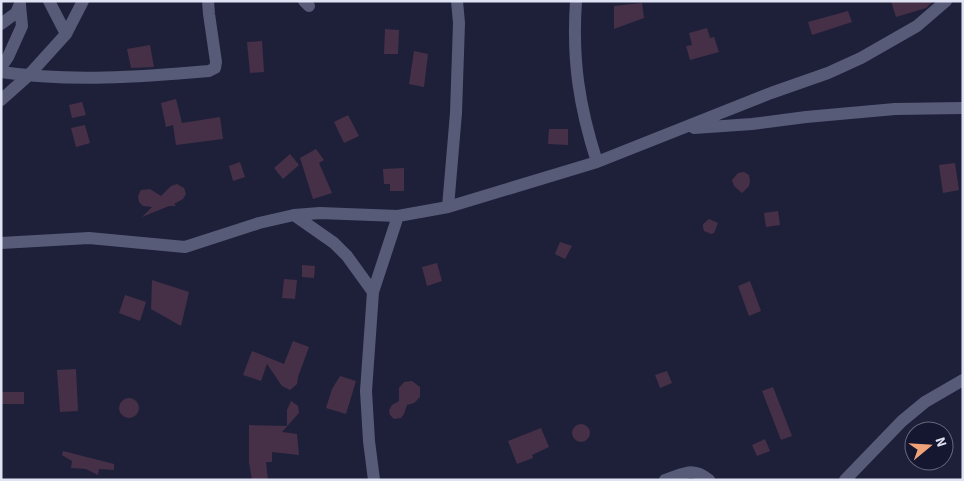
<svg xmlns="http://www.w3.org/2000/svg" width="964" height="481" viewBox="0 0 964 481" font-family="'Source Sans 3',sans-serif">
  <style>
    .building { fill: #453047 }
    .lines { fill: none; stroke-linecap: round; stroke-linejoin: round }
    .street { stroke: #585b78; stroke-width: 12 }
  </style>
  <rect width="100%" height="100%" fill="#1e2039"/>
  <!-- building -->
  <path class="building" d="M891 1H933L926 8 896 17Z
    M642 3 644 18 614 29V6Z
    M848 11 852 22 812 35 808 22Z
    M707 28 710 38 714 37 719 52 690 60 686 46 692 45 689 33Z
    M385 29 399 30 398 54H384Z
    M262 41 264 72 250 73 247 42Z
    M150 45 154 67 131 68 127 49Z
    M414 51 428 54 424 87 409 84Z
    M176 99 182 123 220 117 223 139 176 145 173 125 166 127 161 103Z
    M82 102 86 115 72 118 69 105Z
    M348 115 359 136 344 143 334 122Z
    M85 125 90 143 76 147 71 128Z
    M549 129H568V145L548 144Z
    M316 149 324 160 319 163 332 193 313 199 300 158Z
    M290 154 299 165 283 179 274 168Z
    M240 162 245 177 233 181 229 166Z
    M955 163 959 190 943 193 939 165Z
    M404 168V191H390V184H384L383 169Z
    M744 172 749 175 750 181 749 186 742 193 734 186 732 180 738 173Z
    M177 184 184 188 186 194 183 199 174 204 176 206H169L142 217 152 207 143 206 139 202 138 196 141 190 150 189 161 196 171 186Z
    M778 211 780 225 766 227 764 213Z
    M709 219 718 223 714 233 711 234 704 231 703 227V224Z
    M560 242 572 246 565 259 555 254Z
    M437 263 442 281 427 286 422 267Z
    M302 265 315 266 314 278 302 277Z
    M284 279 297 280 295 299 282 298Z
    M152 280 189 292 181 326 151 309Z
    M750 281 761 311 749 316 738 286Z
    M125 295 146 302 140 321 119 313Z
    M293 341 309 347 298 377 297 384 290 390 282 386 267 364 261 381 243 375 252 351 284 364Z
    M76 369 78 411 60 412 57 370Z
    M667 371 672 383 660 388 655 375Z
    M340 376 356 381 346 414 326 408 332 389Z
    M412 381 420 387V397L414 403 407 405 404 414 401 418 394 419 390 415 389 410 392 405 399 401V388L404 382Z
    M773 387 792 436 781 440 762 391Z
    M1 392H24V404H1Z
    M119 408a10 10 0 1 1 20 0a10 10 0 1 1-20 0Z
    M291 401 298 406 299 413 298 414 282 432 297 434 299 455 272 452V462H266L268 480H252L249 462V425L287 426V410Z
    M572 433a9 9 0 1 1 18 0a9 9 0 1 1-18 0Z
    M541 428 549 447 532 455 533 458 517 464 508 441Z
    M765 439 770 451 757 456 752 445Z
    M63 451 114 464V470L99 469 98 475 86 469 71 468 72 461 62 455Z"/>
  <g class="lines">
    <!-- street -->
    <path class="street" d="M49 1 66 34
      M304 1 309 6
      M576 1C572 60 579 106 597 162
      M1 24 16 13 20 4
      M1 67 8 57 22 26 20 5
      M1 72C69 82 141 77 209 71L215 68 216 62 209 14 208 1
      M1 100 28 76 66 34 83 1
      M694 128 752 124 806 117 895 109 963 108
      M448 207 456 113 459 23 457 1
      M294 215 334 243 347 256 373 292
      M1 243 89 238 185 247 259 223 294 215 320 213 398 216 448 207 597 162 771 93 828 73 861 58 917 26 946 1
      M374 480 369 441 366 391 373 292 398 216
      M665 480C684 474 692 466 709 480
      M845 480 902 421 925 402 963 380"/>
  </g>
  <!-- border -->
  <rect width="964" height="481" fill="none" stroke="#e0e3f4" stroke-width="5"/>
  <!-- north arrow -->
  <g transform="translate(929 446) rotate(72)"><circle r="24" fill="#15162f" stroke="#66687e"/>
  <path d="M0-4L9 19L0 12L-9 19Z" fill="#f0a279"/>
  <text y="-8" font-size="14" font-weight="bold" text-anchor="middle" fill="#e0e3f4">N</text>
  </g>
</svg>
